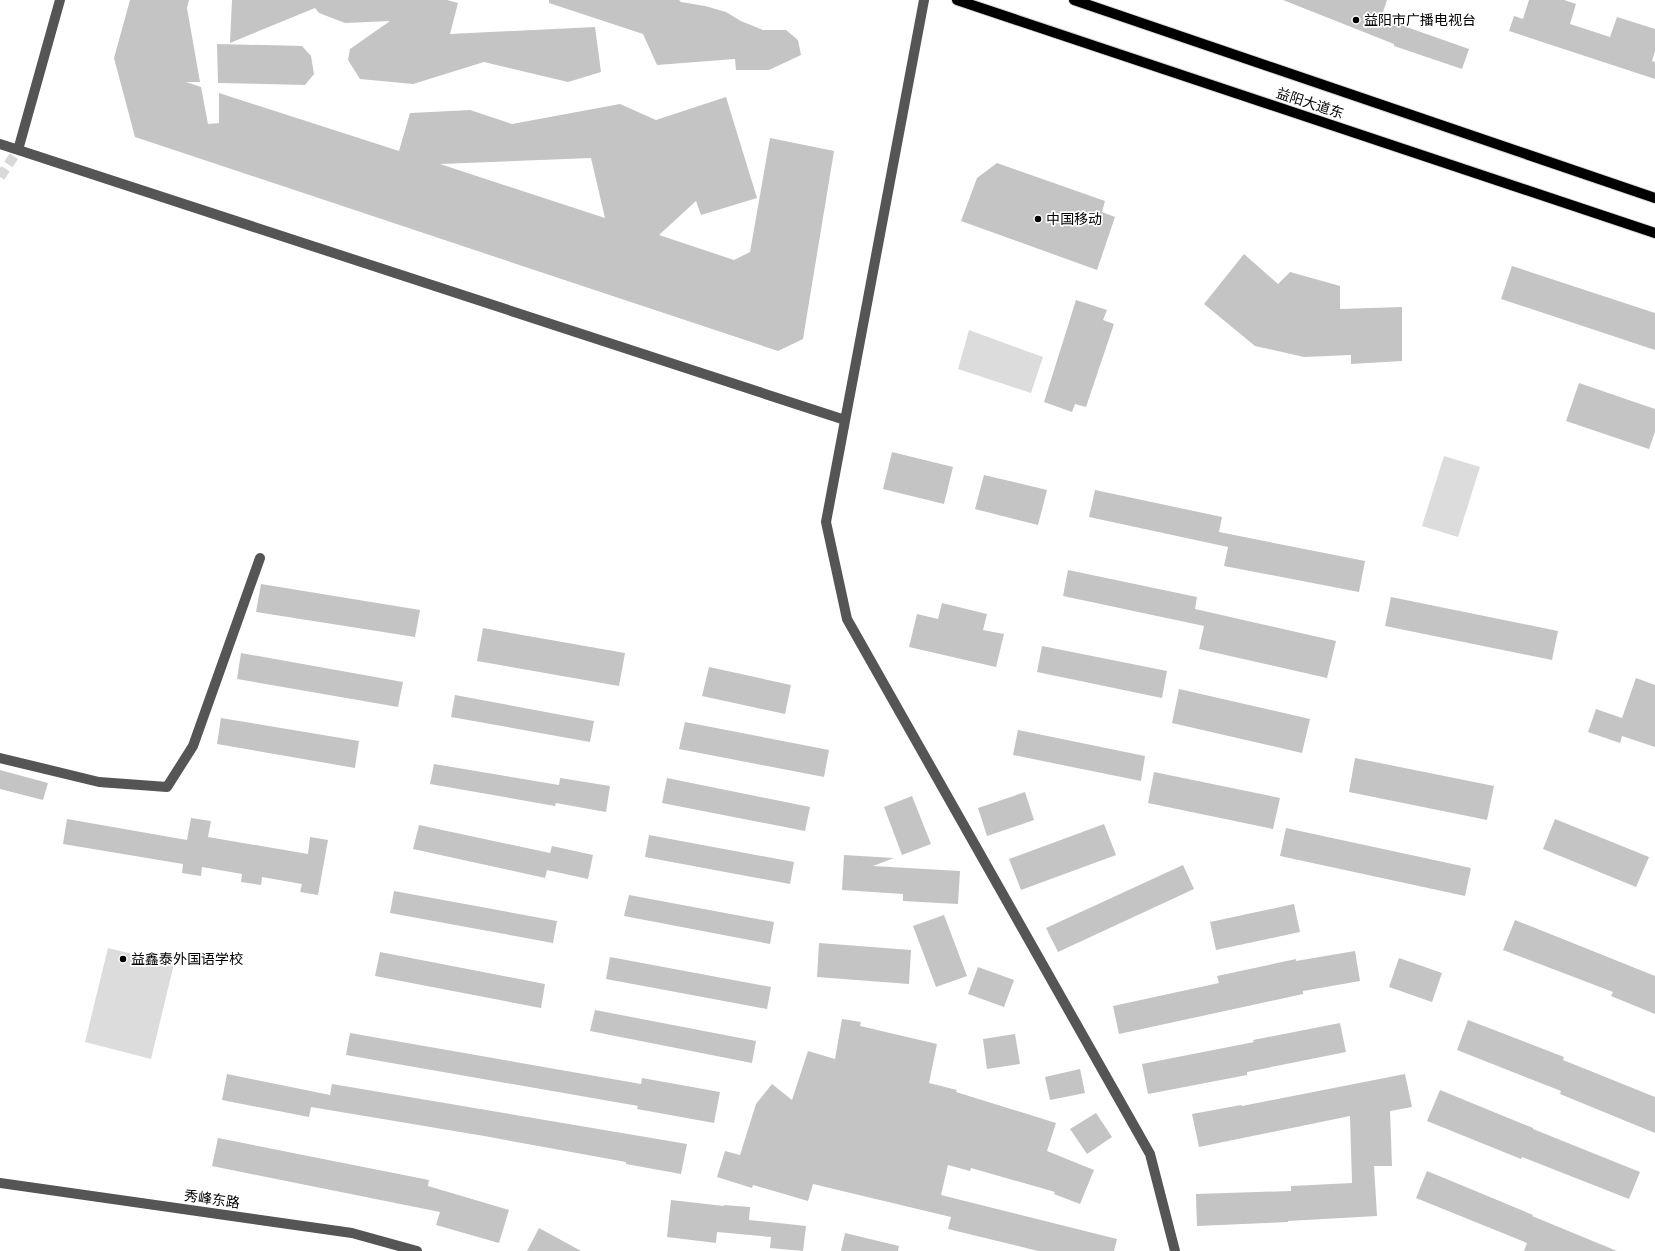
<svg xmlns="http://www.w3.org/2000/svg" width="1655" height="1251" viewBox="0 0 1655 1251" font-family="Figtree,'Noto Sans SC',sans-serif">
  <style>
    .green { fill: #dcdcdc }
    .building { fill: #c4c4c4; fill-rule: evenodd }
    .lines { fill: none; stroke-linecap: round; stroke-linejoin: round }
    .minor-tunnel { stroke: #d9d9d9; stroke-width: 10; stroke-dasharray: 10 5; stroke-linecap: butt }
    .major-casing { stroke: #dbdbdb; stroke-width: 12 }
    .minor { stroke: #555; stroke-width: 10 }
    .major { stroke: #000; stroke-width: 10 }
    .poi-dot { fill: #000; stroke: #fff; stroke-width: 1.5 }
    .labels { text-anchor: middle; stroke-width: 3.5; stroke-linejoin: round; paint-order: stroke }
    .poi-label { font-size: 14px; fill: #000; stroke: #fff; text-anchor: start }
    .street-label { font-size: 14px; fill: #000; stroke: #fff }
  </style>
  <rect width="100%" height="100%" fill="#fff"/>
  <!-- green -->
  <path class="green" d="M969 330 1043 357 1031 393 958 369Z
    M1444 456 1480 467 1458 537 1422 526Z
    M108 948 174 964 151 1059 85 1042Z"/>
  <!-- building -->
  <path class="building" d="M130 0H189L187 8 200 82H186L201 87 208 124 219 123V93L399 151 410 113 470 110 512 124 620 104 656 120 726 97 757 198 701 215 696 201 659 235 734 260 750 252 770 138 834 151 803 339 778 351 135 137 114 58ZM591 158 605 218 440 164Z
    M232 0H447L458 3 450 34 595 27 601 72 568 82 484 62 413 84 360 79 348 60 350 49 390 21 345 23 319 13 315 8 230 43Z
    M549 0H679L681 2 705 6 726 12 741 21 763 30H786L798 40 801 55 769 70H736L735 59 657 65 643 34 549 3Z
    M1283 0H1387L1381 18 1469 49 1462 69 1394 46V44Z
    M1529 0H1564L1576 4 1570 24 1610 37 1617 17 1655 29V51L1652 61 1655 62V79L1509 31 1514 16 1523 19Z
    M217 44 302 46 311 56 314 74 305 85 218 83Z
    M997 163 1105 201 1102 212 1115 217 1097 270 961 221 977 178Z
    M1244 254 1278 284 1290 272 1340 286V309L1402 307V361L1351 364V355L1304 357 1255 346 1204 304Z
    M1512 266 1655 313V350L1501 299Z
    M1076 300 1107 310 1103 320 1114 324 1086 407 1075 404 1072 412 1044 402Z
    M1579 383 1655 409V432L1649 449 1566 421Z
    M892 452 953 467 944 504 883 489Z
    M984 475 1047 490 1038 525 975 509Z
    M1095 490 1222 517 1219 532 1365 561 1359 592 1224 566 1228 547 1089 517Z
    M1068 570 1197 597 1195 609 1336 641 1327 678 1199 649 1204 626 1063 596Z
    M261 584 420 610 415 637 256 612Z
    M1391 597 1558 631 1552 660 1385 626Z
    M942 603 987 614 983 630 1004 634 996 667 909 647 917 614 938 619Z
    M483 628 625 653 619 686 477 661Z
    M1042 646 1167 671 1162 698 1037 672Z
    M241 653 403 682 398 707 237 679Z
    M709 667 791 685 785 714 702 696Z
    M1636 678 1655 685V747L1622 736 1620 743 1588 732 1596 709 1622 718Z
    M1179 689 1310 719 1302 753 1172 723Z
    M455 695 594 721 590 742 451 717Z
    M221 718 359 741 355 768 217 744Z
    M685 722 829 750 824 777 679 749Z
    M1018 730 1145 756 1141 781 1013 755Z
    M1355 758 1494 786 1487 820 1349 792Z
    M434 764 559 785 560 778 610 786 606 812 556 803 555 806 430 784Z
    M0 770 48 783 43 800 0 789Z
    M1154 772 1280 798 1273 829 1148 803Z
    M667 778 810 807 805 831 662 803Z
    M1025 792 1034 820 987 836 978 808Z
    M912 796 931 844 902 855 884 807Z
    M191 818 211 821 208 837 308 854 310 837 328 840 318 895 300 892 302 884 262 877 261 885 241 882 242 874 202 867 201 876 182 873 183 864 63 844 67 819 187 840Z
    M1555 819 1649 857 1636 887 1543 849Z
    M1104 824 1116 855 1021 890 1009 859Z
    M419 825 550 853 552 846 593 855 588 879 547 870 545 878 413 849Z
    M1286 828 1471 868 1465 896 1280 856Z
    M649 835 794 862 790 884 645 857Z
    M844 855 894 858 873 866 960 871 958 904 903 901V894L842 890Z
    M1183 865 1194 889 1058 952 1046 928Z
    M394 891 557 921 553 943 390 913Z
    M629 895 774 922 770 944 624 916Z
    M1294 904 1300 932 1216 950 1210 922Z
    M944 915 967 976 936 987 913 926Z
    M1515 920 1655 976V1014L1611 996 1613 992 1503 950Z
    M819 943 911 950 909 984 817 977Z
    M1355 951 1360 981 1303 991V994L1119 1034 1113 1006 1219 983 1217 976 1296 959V961Z
    M380 952 545 984 541 1008 375 976Z
    M610 957 771 987 767 1009 606 979Z
    M1399 958 1442 973 1432 1002 1389 987Z
    M978 967 1014 980 1004 1007 968 994Z
    M595 1010 756 1041 752 1063 590 1031Z
    M842 1019 861 1022 860 1026 937 1044 929 1083 957 1090 956 1092 1056 1123 1047 1151 1094 1170 1080 1204 1054 1194 1055 1192 971 1168 970 1171 948 1165 941 1195 1117 1239 1114 1251H1038L948 1229 951 1217 813 1184 808 1201 753 1185 752 1188 717 1177 725 1151 740 1155 756 1104 772 1084 792 1100 808 1051 835 1059Z
    M1468 1020 1564 1057 1563 1060 1655 1097V1133L1560 1094 1561 1091 1457 1050Z
    M1340 1023 1346 1052 1247 1072V1075L1148 1094 1142 1064 1254 1042 1253 1040Z
    M350 1033 641 1084 642 1078 720 1092 714 1123 637 1109 638 1106 346 1055Z
    M1015 1034 1020 1064 987 1069 983 1039Z
    M1080 1069 1085 1093 1050 1100 1045 1077Z
    M227 1074 330 1095 332 1084 687 1144 681 1174 626 1164V1162L484 1136 311 1107 309 1117 222 1100Z
    M1405 1074 1412 1107 1390 1111 1392 1166H1374L1377 1216 1288 1221V1222L1197 1226 1196 1194 1291 1191V1186L1352 1183 1350 1116 1199 1147 1192 1114 1241 1105 1242 1106Z
    M1440 1090 1533 1128V1129L1640 1172 1629 1199 1522 1157 1521 1159 1427 1121Z
    M1096 1113 1112 1137 1087 1154 1070 1129Z
    M218 1138 429 1180 428 1186 509 1210 499 1243 436 1225 440 1212 212 1166Z
    M1427 1171 1473 1190 1533 1215 1532 1216 1617 1251H1524L1527 1243 1416 1198Z
    M671 1200 724 1206V1205L750 1207 749 1220 806 1226 803 1251 770 1248 771 1237 717 1232 716 1243 667 1237Z
    M539 1228 581 1251H527Z
    M845 1233 899 1246 898 1251H841Z"/>
  <g class="lines">
    <!-- minor-tunnel -->
    <path class="minor-tunnel" d="M0 177 18 150"/>
    <!-- major casing -->
    <g class="major-casing">
      <path id="major" d="M957 0 1655 233
        M1074 0 1655 198"/>
    </g>
    <!-- minor -->
    <path class="minor" d="M924 0 826 522 847 619 1150 1154 1175 1251
      M0 144 845 420
      M18 150 60 0
      M0 758 99 782 167 787 193 746 260 558
      M0 1183 352 1233 417 1251"/>
    <!-- major -->
    <use href="#major" class="major"/>
  </g>
  <!-- markers -->
  <g class="poi-dot">
    <circle cx="1356" cy="20" r="4"/>
    <circle cx="1038" cy="219" r="4"/>
    <circle cx="123" cy="959" r="4"/>
  </g>
  <g class="labels">
    <!-- poi labels -->
    <g class="poi-label">
      <text x="1364" y="25">益阳市广播电视台</text>
      <text x="1046" y="224">中国移动</text>
      <text x="131" y="964">益鑫泰外国语学校</text>
    </g>
    <!-- street labels -->
    <g class="street-label">
      <text transform="translate(1310 103) rotate(18)" y="5">益阳大道东</text>
      <text transform="translate(212 1199) rotate(8)" y="5">秀峰东路</text>
    </g>
  </g>
</svg>
